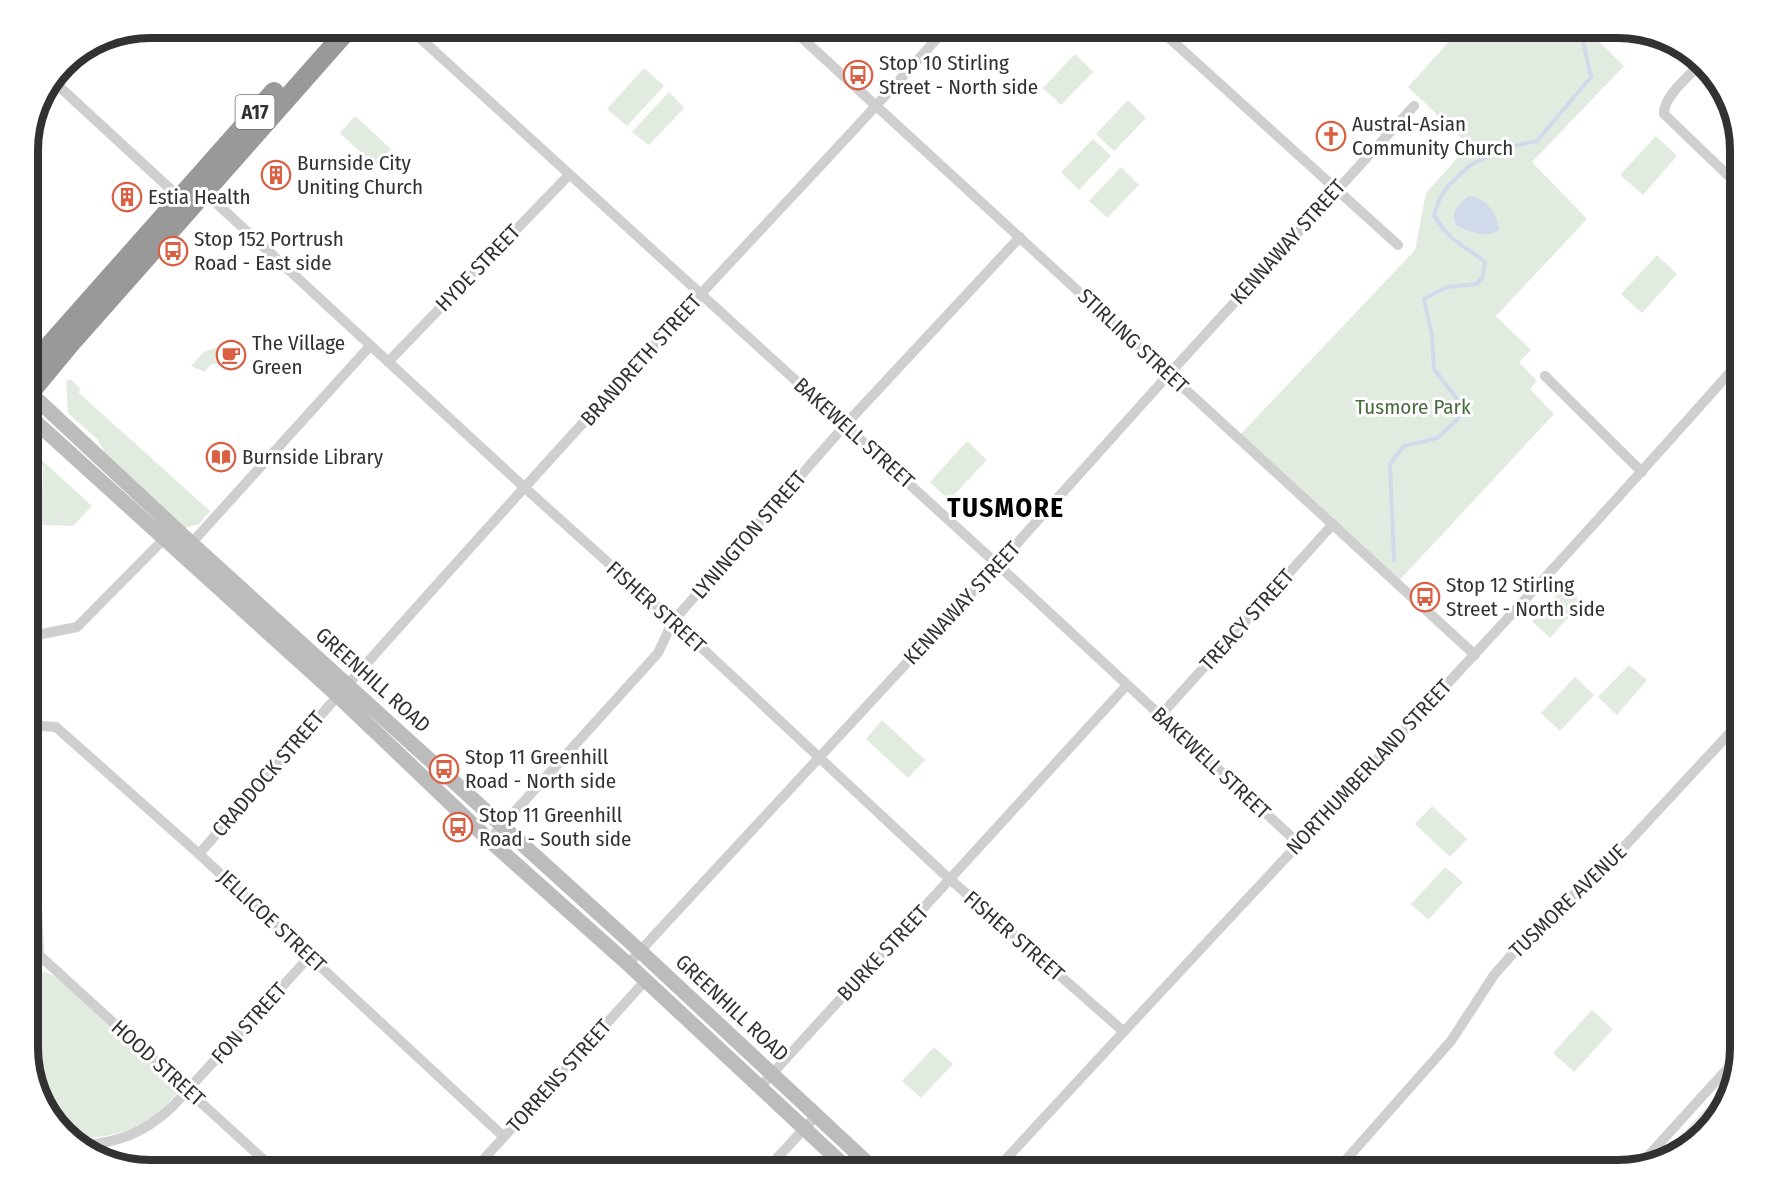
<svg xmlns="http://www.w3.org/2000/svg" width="1767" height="1198" viewBox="0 0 1767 1198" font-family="'Fira Sans Condensed',sans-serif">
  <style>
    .green { fill: #e2ebdf }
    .water { fill: #d0daeb }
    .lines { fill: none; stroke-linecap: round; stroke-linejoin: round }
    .stream { stroke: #d0daeb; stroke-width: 4 }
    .street { stroke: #cfcfcf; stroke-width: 10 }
    .secondary { stroke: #bcbcbc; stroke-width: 15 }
    .highway { stroke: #999; stroke-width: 20 }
    .labels { text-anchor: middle; stroke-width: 6; stroke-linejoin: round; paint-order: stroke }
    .shield { fill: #fff; stroke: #707070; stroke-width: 1.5 }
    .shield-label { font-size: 20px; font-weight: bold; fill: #323232 }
    .poi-label { font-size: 21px; fill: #323232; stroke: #fff; text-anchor: start }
    .street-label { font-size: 21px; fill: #323232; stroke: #fff }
    .park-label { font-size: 21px; fill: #4b6c42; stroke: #fff }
    .district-label { font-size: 27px; font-weight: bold; letter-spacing: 1.5px; fill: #000; stroke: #fff }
    .rim { fill: none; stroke: #323232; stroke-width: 8 }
  </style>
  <rect width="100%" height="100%" fill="#fff"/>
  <!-- green -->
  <path class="green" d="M1462 27H1587L1586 29 1624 66 1532 162 1587 219 1496 316 1531 350 1519 362 1537 381 1530 389 1554 414 1397 583 1238 437 1415 250 1426 193 1469 145 1408 87Z
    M1075 54 1093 72 1061 105 1043 88Z
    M644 68 664 86 627 126 607 109Z
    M669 92 684 108 649 145 632 132Z
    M1128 100 1146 118 1114 151 1096 134Z
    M355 116 391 149 375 166 340 133Z
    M1656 136 1677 156 1643 195 1620 175Z
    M1093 139 1111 156 1079 190 1061 172Z
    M1121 167 1139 185 1107 218 1089 201Z
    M1657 255 1677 274 1642 313 1621 294Z
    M219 347 221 362 210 365 205 372 191 366 204 352Z
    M70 379 80 388 79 393 210 511 199 524 185 528 105 453 98 440 68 413 66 382Z
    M967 441 987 460 949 500 930 482Z
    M27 447 92 506 73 526 41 525 43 467 27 465Z
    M1565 586 1582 602 1550 638 1532 621Z
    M1629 665 1647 680 1617 715 1598 697Z
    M1575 677 1594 695 1560 731 1541 713Z
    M882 720 925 760 908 778 866 739Z
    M1432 806 1467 839 1450 857 1415 824Z
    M1445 867 1463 882 1428 920 1411 904Z
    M45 972 56 977 180 1090C145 1130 122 1137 71 1139L43 1109 27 1056V976L33 973Z
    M1592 1010 1613 1029 1574 1072 1553 1053Z
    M934 1047 953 1064 921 1098 902 1081Z
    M1730 1082 1719 1117 1680 1151 1673 1144Z"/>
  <!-- water -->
  <path class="water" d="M1469 196C1486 198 1497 213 1499 230 1487 239 1468 232 1456 225 1450 212 1458 204 1469 196Z"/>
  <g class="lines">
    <!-- stream -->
    <path class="stream" d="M1394 560 1390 464 1404 446 1437 438 1458 419 1461 404 1434 369 1432 336 1424 299 1447 287 1477 284 1483 276 1485 262C1462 243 1449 242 1434 215L1440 198 1448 186 1469 166 1500 149 1537 141 1591 77 1580 27"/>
    <!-- street -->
    <path class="street" d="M408 27 998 565 1298 843
      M790 27 1475 655
      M1157 27 1398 245
      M1700 64C1689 76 1663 97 1664 114L1740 187
      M51 79 179 197
      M203 187 214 201 525 488 673 621 944 874 1123 1031
      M388 362 569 175
      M1545 376 1642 472
      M187 548 370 346
      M27 637 77 627 164 539
      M27 674 39 955
      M1160 716 1333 524
      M27 725 56 727 199 854 504 1137
      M489 840 658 653 673 621 682 611 845 425 1020 237
      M199 854C363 665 531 479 700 295 782 206 867 118 947 27
      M39 955 276 1171
      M628 964 1002 560 1169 374 1414 106
      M27 968 39 955
      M760 1087 1127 685
      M77 1146C118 1143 143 1134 173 1106L310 956
      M1639 1166 1737 1058
      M473 1171 645 981
      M765 1171 816 1116
      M995 1171C1243 901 1497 636 1740 361
      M1336 1171 1451 1041 1494 975 1543 919 1597 876 1740 722"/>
    <!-- secondary -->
    <path class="secondary" d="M27 390 192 544 640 951 876 1171
      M27 414 337 695 489 840 628 964 850 1171"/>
    <!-- highway -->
    <path class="highway" d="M27 371 274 92
      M27 396 69 345 350 27"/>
  </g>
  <!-- icons -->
  <defs>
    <g id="bus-ring" transform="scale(1.5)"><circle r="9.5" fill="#fff" stroke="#da6044" stroke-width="1.5"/><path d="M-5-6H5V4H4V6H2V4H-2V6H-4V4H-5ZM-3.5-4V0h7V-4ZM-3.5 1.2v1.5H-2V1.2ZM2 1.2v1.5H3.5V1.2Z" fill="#da6044"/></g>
    <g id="church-ring" transform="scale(1.5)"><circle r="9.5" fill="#fff" stroke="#da6044" stroke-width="1.5"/><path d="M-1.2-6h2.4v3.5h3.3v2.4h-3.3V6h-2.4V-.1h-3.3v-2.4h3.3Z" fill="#da6044"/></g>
    <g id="building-ring" transform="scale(1.5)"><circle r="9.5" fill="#fff" stroke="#da6044" stroke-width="1.5"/><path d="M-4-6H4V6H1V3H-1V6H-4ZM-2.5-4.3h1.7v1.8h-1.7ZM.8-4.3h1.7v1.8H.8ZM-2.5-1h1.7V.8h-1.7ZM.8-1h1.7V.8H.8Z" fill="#da6044"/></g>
    <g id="cafe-ring" transform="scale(1.5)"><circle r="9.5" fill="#fff" stroke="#da6044" stroke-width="1.5"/><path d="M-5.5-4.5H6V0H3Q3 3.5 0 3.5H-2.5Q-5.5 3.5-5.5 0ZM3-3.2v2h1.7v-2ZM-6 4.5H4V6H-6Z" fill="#da6044"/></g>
    <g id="library-ring" transform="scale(1.5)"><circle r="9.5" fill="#fff" stroke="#da6044" stroke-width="1.5"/><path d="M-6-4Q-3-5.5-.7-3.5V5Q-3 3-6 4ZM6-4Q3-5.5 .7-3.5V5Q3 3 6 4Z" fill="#da6044"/></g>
  </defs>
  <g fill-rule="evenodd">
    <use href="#bus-ring" x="858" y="75"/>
    <use href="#church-ring" x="1331" y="136"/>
    <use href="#building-ring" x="276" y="175"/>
    <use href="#building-ring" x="127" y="197"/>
    <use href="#bus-ring" x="173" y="251"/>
    <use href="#cafe-ring" x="231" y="355"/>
    <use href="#library-ring" x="221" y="457"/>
    <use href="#bus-ring" x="1425" y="597"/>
    <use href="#bus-ring" x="444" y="769"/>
    <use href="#bus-ring" x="458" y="827"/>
  </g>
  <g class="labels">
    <!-- shield labels -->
    <rect class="shield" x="235.5" y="95" width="39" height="34" rx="4.5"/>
    <g class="shield-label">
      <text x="255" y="119">A17</text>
    </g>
    <!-- poi labels -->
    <g class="poi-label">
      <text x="879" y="70">Stop 10 Stirling<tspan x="879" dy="24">Street - North side</tspan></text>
      <text x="1352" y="131">Austral-Asian<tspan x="1352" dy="24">Community Church</tspan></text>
      <text x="297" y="170">Burnside City<tspan x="297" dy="24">Uniting Church</tspan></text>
      <text x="148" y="204">Estia Health</text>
      <text x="194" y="246">Stop 152 Portrush<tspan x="194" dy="24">Road - East side</tspan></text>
      <text x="252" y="350">The Village<tspan x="252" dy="24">Green</tspan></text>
      <text x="242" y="464">Burnside Library</text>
      <text x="1446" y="592">Stop 12 Stirling<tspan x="1446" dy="24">Street - North side</tspan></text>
      <text x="465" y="764">Stop 11 Greenhill<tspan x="465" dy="24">Road - North side</tspan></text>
      <text x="479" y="822">Stop 11 Greenhill<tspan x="479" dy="24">Road - South side</tspan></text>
    </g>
    <!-- street labels -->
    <g class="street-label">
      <text transform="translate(1288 242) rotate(-48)" y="7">KENNAWAY STREET</text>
      <text transform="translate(478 268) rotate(-46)" y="7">HYDE STREET</text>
      <text transform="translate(1133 341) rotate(43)" y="7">STIRLING STREET</text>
      <text transform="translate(641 360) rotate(-48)" y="7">BRANDRETH STREET</text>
      <text transform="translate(854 433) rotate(42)" y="7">BAKEWELL STREET</text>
      <text transform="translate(749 535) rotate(-49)" y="7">LYNINGTON STREET</text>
      <text transform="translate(962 603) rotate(-47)" y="7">KENNAWAY STREET</text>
      <text transform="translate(656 607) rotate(42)" y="7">FISHER STREET</text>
      <text transform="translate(1247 620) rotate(-48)" y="7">TREACY STREET</text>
      <text transform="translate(373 680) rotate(42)" y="7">GREENHILL ROAD</text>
      <text transform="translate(1211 763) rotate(43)" y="7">BAKEWELL STREET</text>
      <text transform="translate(1369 767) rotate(-47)" y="7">NORTHUMBERLAND STREET</text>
      <text transform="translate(268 774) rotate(-49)" y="7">CRADDOCK STREET</text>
      <text transform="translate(1568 901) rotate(-44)" y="7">TUSMORE AVENUE</text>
      <text transform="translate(272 921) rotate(43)" y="7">JELLICOE STREET</text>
      <text transform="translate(1014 936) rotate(41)" y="7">FISHER STREET</text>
      <text transform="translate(883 953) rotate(-47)" y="7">BURKE STREET</text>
      <text transform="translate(732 1008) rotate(43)" y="7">GREENHILL ROAD</text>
      <text transform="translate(249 1023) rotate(-48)" y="7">FON STREET</text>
      <text transform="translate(158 1063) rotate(42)" y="7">HOOD STREET</text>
      <text transform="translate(559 1076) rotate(-48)" y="7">TORRENS STREET</text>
    </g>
    <!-- park labels -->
    <g class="park-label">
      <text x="1413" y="414">Tusmore Park</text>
    </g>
    <!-- district labels -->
    <g class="district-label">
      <text x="1006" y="517">TUSMORE</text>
    </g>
  </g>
  <!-- crop -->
  <path d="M0 0H1767V1198H0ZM150 38H1618A112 112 0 0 1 1730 150V1048A112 112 0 0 1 1618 1160H150A112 112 0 0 1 38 1048V150A112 112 0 0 1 150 38Z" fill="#fff" fill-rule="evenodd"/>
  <path class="rim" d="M150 38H1618A112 112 0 0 1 1730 150V1048A112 112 0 0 1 1618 1160H150A112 112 0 0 1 38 1048V150A112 112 0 0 1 150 38Z"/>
</svg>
